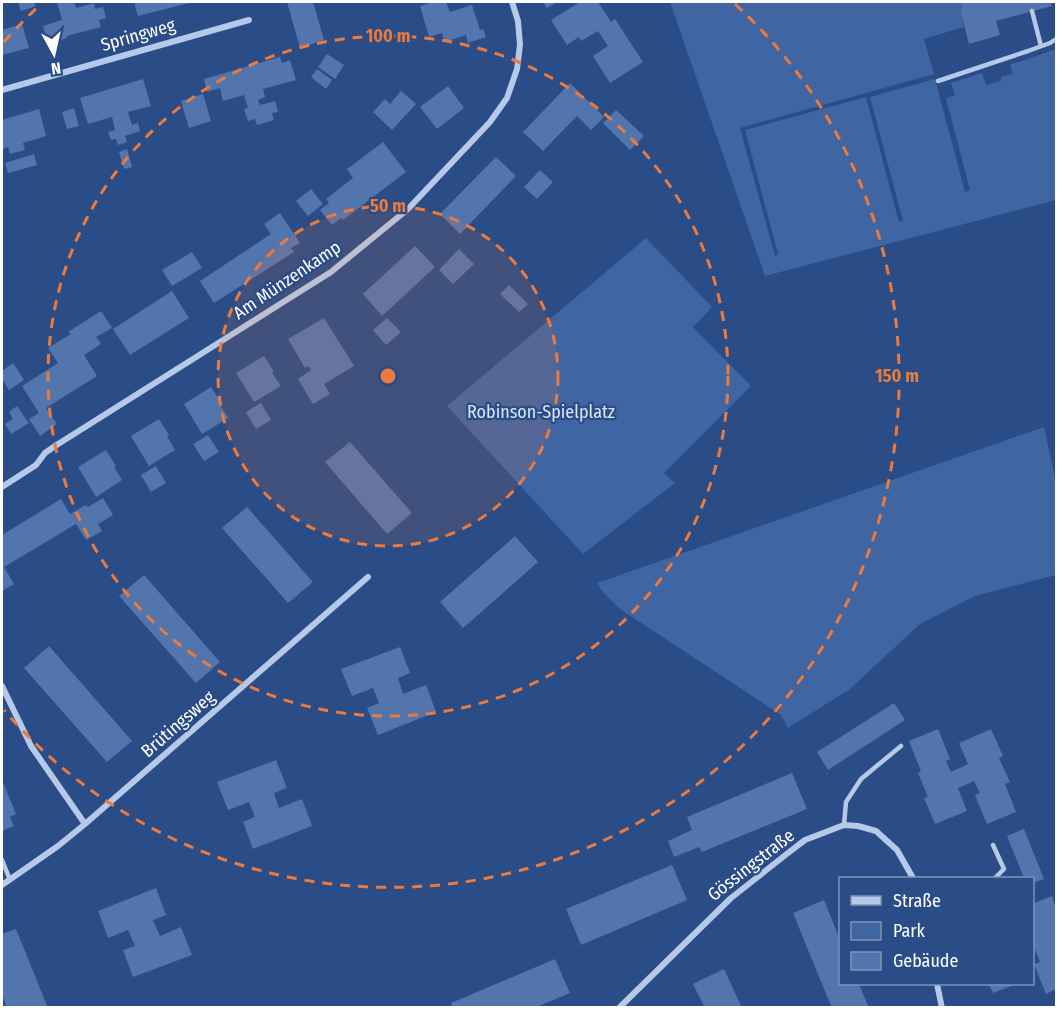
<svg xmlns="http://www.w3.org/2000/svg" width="1058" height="1009" viewBox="0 0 1058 1009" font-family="'Fira Sans Condensed',sans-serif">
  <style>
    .green { fill: #3f65a3 }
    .building { fill: #5375ae }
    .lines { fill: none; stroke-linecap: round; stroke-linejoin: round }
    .lane { stroke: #b7c9e8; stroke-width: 4.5 }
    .street { stroke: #b7c9e8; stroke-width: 6 }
    .ring { fill: none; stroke: #ed7a3d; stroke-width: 3; stroke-dasharray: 10 8 }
    .labels { text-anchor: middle; stroke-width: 4.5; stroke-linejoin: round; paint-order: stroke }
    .street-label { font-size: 18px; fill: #fff; stroke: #2a4c87 }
    .park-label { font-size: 18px; fill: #dae5f6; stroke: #2a4c87 }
    .centre { fill: #ed7a3d; stroke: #2a4c87; stroke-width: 3 }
    .ring-label { font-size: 18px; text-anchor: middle; font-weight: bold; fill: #ed7a3d; stroke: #2a4c87; stroke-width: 4.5; stroke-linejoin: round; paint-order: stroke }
  </style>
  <rect width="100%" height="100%" fill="#2a4c87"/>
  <!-- green -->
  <path class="green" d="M670 2H961L963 8 960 9 964 27 924 39 934 74 740 128 775 256 778 254 745 130 866 97 899 222 903 221 870 97 935 79 965 192 970 190 946 98 955 95 951 83 982 73 986 85 1001 81V77L1013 74 1010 65 1056 49V200L765 276Z
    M646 238 712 307 693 327 751 386 664 473 675 483 583 554 447 406Z
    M1044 427 1056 482V575L975 596 920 624 850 689 788 728 781 715 620 609 602 591 597 583Z"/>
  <!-- building -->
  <path class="building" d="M18 2H34L36 6 21 11Z
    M57 2H74L76 8 94 3 95 9 103 7 106 18 99 20 101 27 67 36V38L48 44 43 26 62 20Z
    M134 2H193L138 16Z
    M287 2H313L324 40 300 48Z
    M433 2H446L450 12 472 5 480 30 483 29 486 37 468 43 466 35 445 42 442 33 429 37 420 6Z
    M543 2H557L547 8Z
    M580 2H598L611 22 615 19 643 62 610 83 593 56 608 46 598 31 581 41 579 37 567 45 551 20Z
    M961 2H1051L1052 6 996 21 1000 35 969 44 960 9 963 8Z
    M22 24 29 48 2 55V30Z
    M327 54 344 65 335 79 318 67Z
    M280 57 282 63 290 60 296 80 263 89 265 97 258 100 260 105 275 101 278 112 272 113 274 120 257 125 255 119 248 121 244 109 248 108 244 95 223 101 220 88 207 92 204 79Z
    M317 69 332 80 326 89 311 77Z
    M143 79 151 106 128 112 132 125 138 123 140 131 125 136 127 142 118 145 116 139 111 140 108 132 115 130 112 117 88 124 80 98Z
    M570 83 604 117 591 130 577 116 543 151 523 132Z
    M448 86 464 108 437 129 420 107Z
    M401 91 416 104 392 130 373 112 385 99 390 104Z
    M203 94 211 121 189 128 181 101Z
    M74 108 79 126 67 129 62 112Z
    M39 109 46 136 23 143 25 150 10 154 8 147 2 149V120Z
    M616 110 644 136 630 150 603 123Z
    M383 142 406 172 343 220 341 218 332 225 320 210 329 203 326 199 353 178 347 169Z
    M127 149 132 167 124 169 119 152Z
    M34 154 37 165 8 173 5 163Z
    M496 157 516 176 460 234 440 214Z
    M540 170 553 182 537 199 524 187Z
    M311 189 323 204 308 216 296 201Z
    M280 213 300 243 291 248 294 252 214 303 200 281 271 234 264 224Z
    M415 246 435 267 382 316 363 294Z
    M459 249 474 264 453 284 439 270Z
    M192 252 202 268 172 286 162 270Z
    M509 285 528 304 519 312 500 294Z
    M172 291 189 318 130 355 113 329Z
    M101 311 112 328 96 337 101 344 84 355 97 376 46 408 57 424 40 436 29 419 39 413 22 386 58 363 48 348 71 334 68 332Z
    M324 318 354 366 324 384 330 394 313 404 298 379 311 370 308 366 305 368 288 339Z
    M387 318 401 332 386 345 373 330Z
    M264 356 274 372 272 373 281 386 254 402 236 373Z
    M13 363 24 380 9 390 2 379V371Z
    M211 387 222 404 220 405 228 418 202 434 184 404Z
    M261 403 271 420 256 429 246 412Z
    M17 406 29 423 11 434 5 424 13 419 9 412Z
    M159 419 169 435 167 436 175 450 149 466 131 436Z
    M208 435 219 452 204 461 193 444Z
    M350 442 412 513 387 534 325 462Z
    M106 450 116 466 114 467 122 480 96 497 78 467Z
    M156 466 166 483 151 492 141 475Z
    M103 498 113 515 98 524 102 531 86 540 76 524 4 567 14 584 2 591V535L61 499 70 514 86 505 88 507Z
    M247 507 313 582 288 603 222 528Z
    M515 536 538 562 463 628 440 602Z
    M144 575 220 662 196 683 119 596Z
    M49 646 132 741 107 762 24 668Z
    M400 647 410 673 398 678 403 694 426 685 436 712 378 735 367 708 379 703 373 688 352 696 341 669Z
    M894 703 905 720 828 770 817 752Z
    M938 729 950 759 946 761 951 772 968 764 959 743 991 729 1003 756 999 758 1010 782 1005 784 1016 812 987 824 975 795 980 793 974 781 958 788 967 811 935 824 924 798 928 797 918 773 921 771 909 741Z
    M276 760 287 788 274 793 279 808 302 799 312 826 253 849 243 822 255 817 249 802 228 810 217 782Z
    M792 773 807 809 702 852 699 847 674 857 668 841 692 830 687 817Z
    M2 780 16 814 10 817 14 826 2 831Z
    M1024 829 1044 879 1032 883V878H1024L1007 836Z
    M672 865 687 900 581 945 566 909Z
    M156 888 166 915 153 920 160 936 181 927 192 955 133 977 123 950 135 946 128 930 108 938 98 911Z
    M1052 896 1056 909V989L1046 994 1034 964 1040 962 1035 950 1032 952V904Z
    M824 900 840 940V984H859L869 1008H832L815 967 793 913Z
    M16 929 37 981 48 1008H7L2 994V934Z
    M555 959 570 993 534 1008H453L451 1003Z
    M724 969 742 1008H705L693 984Z
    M989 984H1016L993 993Z"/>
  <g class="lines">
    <!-- lane -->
    <path class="lane" d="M1032 11 1041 46
      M938 81 1028 51 1050 43 1056 39
      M844 825 846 802 861 779 901 746
      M993 845 1004 869 995 878
      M2 860 10 880"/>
    <!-- street -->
    <path class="street" d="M2 90 249 20
      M2 487 36 465 45 453 55 446 331 272 408 209 490 122 507 98 517 69 520 45 518 21 512 2
      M2 686 31 746 85 824
      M2 885 58 846 85 824 368 577
      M937 984 942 1008
      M619 1008 731 898 788 853 805 840 844 825 858 826 876 831 897 850 913 878"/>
  </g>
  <!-- distance rings -->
  <circle cx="388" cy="376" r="170" fill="#ed7a3d" fill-opacity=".12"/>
  <g class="ring">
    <circle cx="388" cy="376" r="170"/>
    <circle cx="388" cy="376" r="340"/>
    <path d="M4 42A509 509 0 0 1 41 4M735 4A509 509 0 1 1 4 710"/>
  </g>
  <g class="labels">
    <!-- street labels -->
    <g class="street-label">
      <text transform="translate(138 35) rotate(-16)" y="6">Springweg</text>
      <text transform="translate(287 280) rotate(-34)" y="6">Am Münzenkamp</text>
      <text transform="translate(178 724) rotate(-41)" y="6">Brütingsweg</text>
      <text transform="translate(751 865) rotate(-38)" y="6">Gössingstraße</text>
    </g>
    <!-- park labels -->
    <g class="park-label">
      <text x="541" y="418">Robinson-Spielplatz</text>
    </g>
  </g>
  <circle cx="388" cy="376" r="9" class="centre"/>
  <g class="ring-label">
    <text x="388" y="42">100 m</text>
    <text x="388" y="212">50 m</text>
    <text x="897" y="382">150 m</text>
  </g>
  <!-- border -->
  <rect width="1058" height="1009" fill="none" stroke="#ffffff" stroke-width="6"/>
  <!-- legend -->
  <rect x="839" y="877" width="195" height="108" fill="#2a4c87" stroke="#7f94b7" stroke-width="1.5"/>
  <rect x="851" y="896" width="30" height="9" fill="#b7c9e8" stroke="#7f94b7" stroke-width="1.5"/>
  <text x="893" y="907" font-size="18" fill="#ffffff">Straße</text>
  <rect x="851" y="922" width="30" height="18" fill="#3f65a3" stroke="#7f94b7" stroke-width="1.5"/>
  <text x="893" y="937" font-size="18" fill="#ffffff">Park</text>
  <rect x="851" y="952" width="30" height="18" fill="#5375ae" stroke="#7f94b7" stroke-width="1.5"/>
  <text x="893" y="967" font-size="18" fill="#ffffff">Gebäude</text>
  <!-- north arrow -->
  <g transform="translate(54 54) rotate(172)" stroke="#2a4c87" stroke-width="4.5" paint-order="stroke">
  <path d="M0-4.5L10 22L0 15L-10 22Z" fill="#ffffff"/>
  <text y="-9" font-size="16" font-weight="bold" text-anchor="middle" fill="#ffffff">N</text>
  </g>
</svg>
